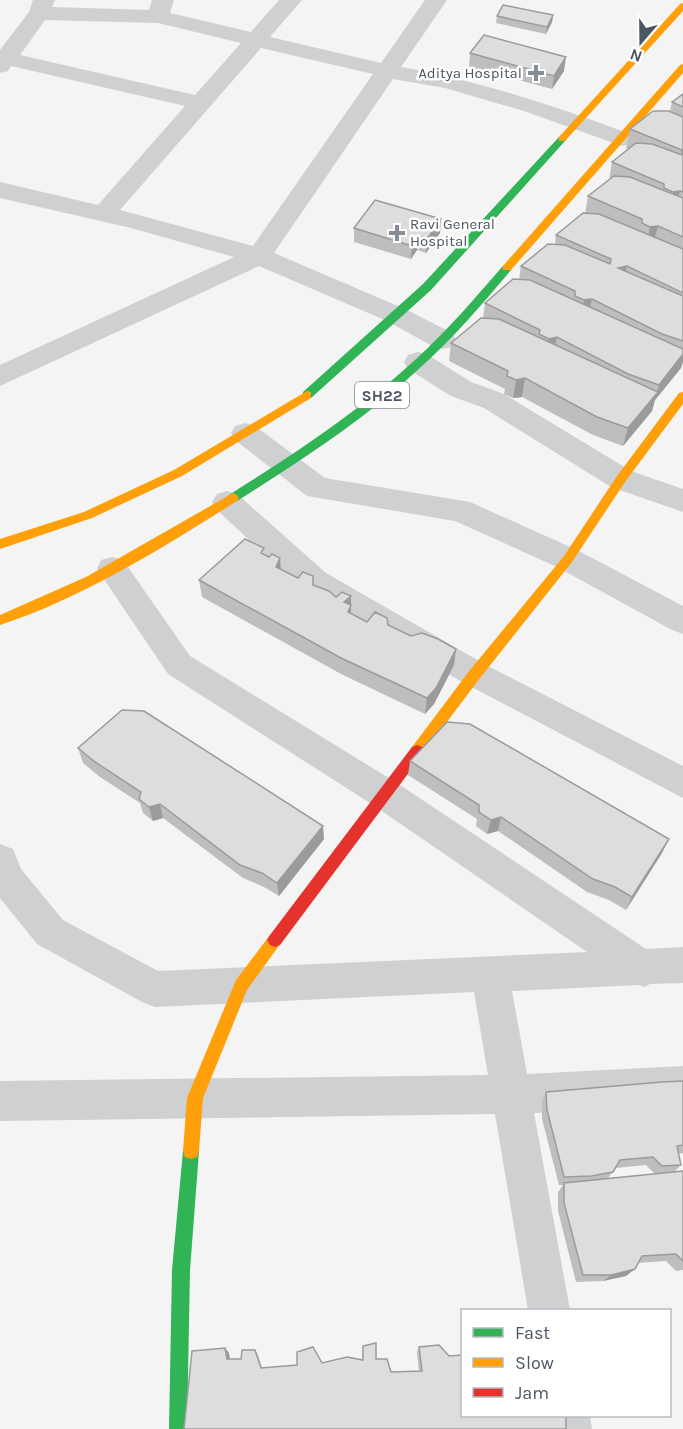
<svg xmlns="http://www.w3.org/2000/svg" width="683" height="1429" viewBox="0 0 683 1429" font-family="Karla,sans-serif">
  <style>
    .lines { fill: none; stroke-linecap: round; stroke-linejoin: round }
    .street { fill: #ced0d2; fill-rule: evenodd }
    .fast { fill: #30b455; fill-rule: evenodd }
    .slow { fill: #ff9f0a; fill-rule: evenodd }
    .jam { fill: #e5322d; fill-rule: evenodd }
    .wall { fill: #bebebf; fill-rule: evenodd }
    .shaded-wall { fill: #9b9b9b }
    .building { fill: #ddddde; stroke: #9b9b9b; stroke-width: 1.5 }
    .poi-dot { fill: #868d94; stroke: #fff; stroke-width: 2 }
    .labels { text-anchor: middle; stroke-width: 5; stroke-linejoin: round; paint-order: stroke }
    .far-poi-label { font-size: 15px; fill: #4a5661; stroke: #fff; text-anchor: end }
    .shield { fill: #fff; stroke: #808990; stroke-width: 1.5 }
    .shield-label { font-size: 16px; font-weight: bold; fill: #4a5661 }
  </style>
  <rect width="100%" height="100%" fill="#f4f4f4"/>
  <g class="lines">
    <!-- street -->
    <path class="street" d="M33 0H55L52 7 149 10 152 0H174L170 13 251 32 279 0H302L270 37 381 63 425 0H447L401 67C480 81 555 106 630 134L634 139 630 144 622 146 524 111 445 88 393 79 274 253 405 309 452 333 456 340 452 347 443 349 434 347 387 321 259 266 0 386V365L234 257 131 228 0 198V182L98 205 185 106 11 66 8 71 0 73V50L29 12ZM45 20 158 23 241 43 195 95 20 55ZM261 48 373 74 253 246 120 210Z
      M418 352 428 355 471 382 504 394 631 471 683 489V512L611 487 484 408 451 396 408 369 404 362 408 355Z
      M245 423 255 426 325 478 470 502 579 551 683 606V634L672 630 557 567 455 521 307 496 235 440 231 433 235 426Z
      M227 491 237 494 326 573 486 665 683 766V798L464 683 304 591 217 510 212 502 217 494Z
      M112 557 123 560 190 656 397 783 646 949 683 947V983L650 984 644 987 639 985 512 991 527 1074 683 1066V1106L534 1113 570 1310H528L495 1114 0 1121V1081L488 1075 474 992 155 1007 142 1002 37 944 0 898V844L13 849 21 869 63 920 158 971 587 952 373 805 168 674 97 569 101 560Z
      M546 1416H590L592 1429H548Z"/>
    <!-- fast -->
    <path class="fast" d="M562 136 567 139 565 141 431 290 311 398H303V392L423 284 559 137Z
      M507 265 512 268 511 270C483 303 455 336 423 365 367 418 302 460 237 501H229L227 498 229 495C294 454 358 412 415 360 447 331 475 298 503 266Z
      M191 1143 197 1145 199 1151 190 1270 187 1429H169L172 1270 183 1151 185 1145Z"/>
    <!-- slow -->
    <path class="slow" d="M683 3V11L565 141H559V137L680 4Z
      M683 64V73L511 270H503V266L680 65Z
      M307 391 311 392V398L182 476 92 518 0 549V539L84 512 174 470Z
      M683 392V404L625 482 572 562 480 678 422 755 417 757 412 755 410 751 412 747 470 670 564 556 617 476 679 393Z
      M233 493 237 495 239 498 237 501C162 548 85 597 0 625V615L86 577Z
      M275 933 280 935 283 940 247 990 203 1098 199 1151 197 1157 191 1159 185 1157 183 1151 187 1098 236 980 270 935Z"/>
    <!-- jam -->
    <path class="jam" d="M417 745 422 747 424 751 422 755 280 945 275 947 270 945 267 940 270 935 412 747Z"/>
  </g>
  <!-- wall -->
  <path class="wall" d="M553 15 552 22 546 34 496 23 497 16Z
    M470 53 564 71 552 89 469 67Z
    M683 94V362L681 368 655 400 652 411 623 446 593 435 522 397 513 398 504 394 505 389 449 361 451 343 483 318 485 303 519 280 521 266 555 244 556 235 585 214 588 196 609 180 612 162 628 149 626 148 630 129 670 112 672 102Z
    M441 219 440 233 426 253 417 250 411 259 354 242V228Z
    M265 555 269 557 280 558 281 569 336 597 351 596 350 613 367 622 388 625 411 636 456 649 454 665 434 704 425 714 341 674 202 597 199 580Z
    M78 748 324 839 279 896 264 887 243 878 163 818 153 821 143 813 140 803 100 777 83 763Z
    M410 761 662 853 626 910 609 900 587 892 498 831 487 834 476 826 477 819 408 775Z
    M683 1081V1153L678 1154 681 1165 674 1172 683 1171V1270L676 1271 666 1261 638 1263 626 1276 603 1281 576 1282 558 1211V1192L563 1185H559L542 1119V1101L546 1092ZM646 1165 655 1174 608 1178 616 1168Z
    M363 1346 391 1372 419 1371 417 1352 419 1347 462 1416 184 1429 225 1348 229 1353 230 1359H241L255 1350 258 1355 262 1368 362 1360Z"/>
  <!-- shaded-wall -->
  <path class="shaded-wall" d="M553 15 552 22 546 34 547 27Z
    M566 57 564 71 552 89 554 76Z
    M680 191 675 210 668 211 673 192Z
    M441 219 440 233 426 253 427 239Z
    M658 226 653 244 646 246 650 227Z
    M418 236 417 250 411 259 412 246Z
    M627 266 623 285 618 268Z
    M592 299 588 317 580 319 584 300Z
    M557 337 553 355 545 357 549 339Z
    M683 354V362L681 368 655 400 652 411 623 446 628 428 656 395 659 385Z
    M525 378 522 397 513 398 516 380Z
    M280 558 281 575 276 567Z
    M351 596V612L350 622 344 602Z
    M456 649 454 665 434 704 425 714 427 698Z
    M160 804 163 818 153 821 149 807Z
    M501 817 498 831 487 834 491 820Z
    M323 826 324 839 279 896 277 883Z
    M669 839 662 853 626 910 632 897Z
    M635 1269 626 1276 603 1281 611 1275Z
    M225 1348 229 1353 230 1363 227 1359Z"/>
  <!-- building -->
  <path class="building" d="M503 5 553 15 547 27 497 16Z
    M484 35 566 57 554 76 470 53Z
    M683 94V107L672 102Z
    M653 111H669L683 117V192L680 191 673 192 664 188V184L612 162 636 143 652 144 682 155V150L630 129Z
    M614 176 630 177 683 198V237L658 226 650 227 642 223V219L588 196Z
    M375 200 441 219 427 239 418 236 412 246 354 228Z
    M583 213 599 214 683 249V293L627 266 618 268 683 296V341L662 334 592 299 584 300 575 296V291L521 266 548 244 565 245 610 264 611 259 556 235Z
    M513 279 530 280 683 349V354L659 385 628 374 557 337 549 339 539 334 540 330 485 303Z
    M481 318 499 319 658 392 628 428 597 417 525 378 516 380 507 376 508 371 451 343Z
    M245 539 264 548 261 553 269 557 272 554 280 558 276 567 298 578 303 572 313 576V585L329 591 336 597 342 592 351 596 344 602 351 605 348 612 367 622 375 612 387 618 388 625 411 636 422 633 438 639 456 649 436 688 427 698 341 658 199 580Z
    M122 710 144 711 323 826 277 883 262 873 240 865 160 804 149 807 139 799 141 792 95 762 78 748Z
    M447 722 470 724 669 839 632 897 615 887 593 879 501 817 491 820 479 812V805L410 761Z
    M683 1081V1145L677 1146 681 1165 662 1166 653 1157 620 1160 613 1172 591 1176 564 1177 547 1110 546 1092 662 1082Z
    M683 1171V1261L676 1254 642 1256 635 1269 611 1275H583L564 1203V1183Z
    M376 1343V1359H387L391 1372 422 1371 419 1347 439 1345 449 1356 462 1355V1416H566V1429H184L192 1351 225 1348 227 1359H241L242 1350H255L261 1368 297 1365V1352L313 1347 322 1363 347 1357 363 1360V1346Z"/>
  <!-- markers -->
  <g class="poi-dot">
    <path d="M533 64h6v6h6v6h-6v6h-6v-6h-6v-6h6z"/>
    <path d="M394 224h6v6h6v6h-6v6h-6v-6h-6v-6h6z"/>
  </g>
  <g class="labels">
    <!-- far-poi labels -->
    <g class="far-poi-label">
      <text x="522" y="78">Aditya Hospital</text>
      <text x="410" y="229" text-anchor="start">Ravi General<tspan x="410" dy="17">Hospital</tspan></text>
    </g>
    <!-- shield labels -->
    <rect class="shield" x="355" y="382" width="54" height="26" rx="4.5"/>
    <g class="shield-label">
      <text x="382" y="401">SH22</text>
    </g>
  </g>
  <!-- legend -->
  <rect x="461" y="1309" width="210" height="108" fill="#ffffff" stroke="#b7bbc0" stroke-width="1.5"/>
  <rect x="473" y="1328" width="30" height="9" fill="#30b455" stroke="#b7bbc0" stroke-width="1.5"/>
  <text x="515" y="1339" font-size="18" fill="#4a5661">Fast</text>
  <rect x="473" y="1358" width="30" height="9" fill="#ff9f0a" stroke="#b7bbc0" stroke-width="1.5"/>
  <text x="515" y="1369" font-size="18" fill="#4a5661">Slow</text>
  <rect x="473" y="1388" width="30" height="9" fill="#e5322d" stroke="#b7bbc0" stroke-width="1.5"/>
  <text x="515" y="1399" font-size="18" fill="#4a5661">Jam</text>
  <!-- north arrow -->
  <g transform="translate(641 42) rotate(200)" stroke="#ffffff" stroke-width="4.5" paint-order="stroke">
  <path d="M0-4.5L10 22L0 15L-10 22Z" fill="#4a5661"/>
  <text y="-9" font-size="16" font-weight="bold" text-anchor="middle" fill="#4a5661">N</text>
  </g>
</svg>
